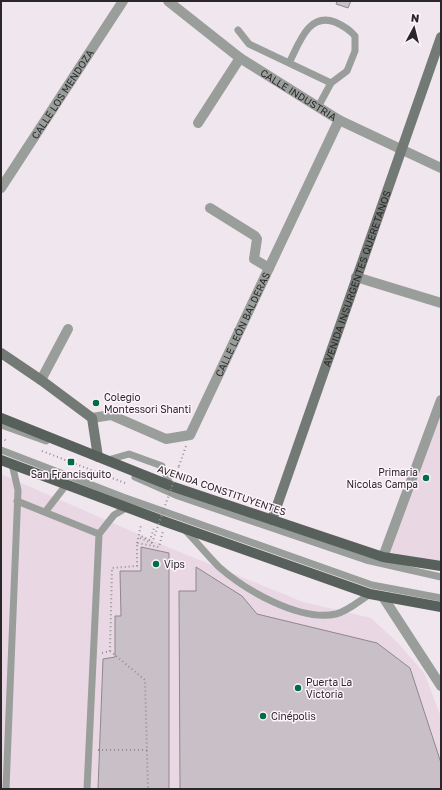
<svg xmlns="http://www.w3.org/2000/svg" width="442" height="790" viewBox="0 0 442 790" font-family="'Golos Text',sans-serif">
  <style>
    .built { fill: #e9d8e4 }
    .building { fill: #c9bfc6; stroke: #90878d }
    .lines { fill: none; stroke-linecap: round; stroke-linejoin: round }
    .path { stroke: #948d92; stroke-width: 2; stroke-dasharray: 1 3; stroke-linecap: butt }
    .lane { stroke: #999e9b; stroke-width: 7 }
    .street { stroke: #999e9b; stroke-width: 10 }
    .secondary { stroke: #737975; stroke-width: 10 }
    .primary { stroke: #58605b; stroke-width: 10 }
    .path-bridge { stroke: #948d92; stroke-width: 2; stroke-dasharray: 1 3; stroke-linecap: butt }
    .poi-dot { fill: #006c44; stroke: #fef3fb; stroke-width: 1.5 }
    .labels { text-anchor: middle; stroke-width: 3; stroke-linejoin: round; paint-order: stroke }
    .street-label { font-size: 10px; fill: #2a2729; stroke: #fef3fb }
    .poi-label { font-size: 10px; fill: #2a2729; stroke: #fef3fb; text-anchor: start }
  </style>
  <rect width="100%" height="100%" fill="#f0e6ed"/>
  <!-- built -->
  <path class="built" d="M441 400V566L383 557Z
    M1 474 170 548 303 602 371 618 398 643 424 673 441 717V789H1Z"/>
  <!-- building -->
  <path class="building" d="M337 1H351L348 8 336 4Z
    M141 547 169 553V789H98L103 659 115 657V616H121L120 571H141Z
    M196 567 242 596 257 614 377 643 410 668 441 763V789H180L179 591H196Z"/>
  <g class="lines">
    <!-- path -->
    <path class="path" d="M1 438 7 441
      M42 451 125 483
      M179 466 186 446
      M137 543 141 525
      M152 543 140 538 141 536 150 540 154 528
      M110 651 145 680 148 789
      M102 653 110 651 112 568 137 566V543L159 547 163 531
      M98 750H147"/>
    <!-- lane -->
    <path class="lane" d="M238 30 249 44 331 83
      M289 63C299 44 308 12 335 22 344 26 349 29 355 36V51L347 71 331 83 318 107
      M1 425 46 441
      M1 450 123 497 372 585 441 598
      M108 460 129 454 162 466 171 486
      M135 477 178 496 366 560 441 577
      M17 501 99 534
      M46 511 66 485
      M184 529C196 541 207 555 219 567 245 590 300 622 336 614 348 611 359 601 370 594
      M6 789 18 490 12 464
      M87 789 99 534 114 515 126 508"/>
    <!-- street -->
    <g class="street">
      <path id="s1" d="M168 1 240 58 339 120 441 168"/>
      <path d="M198 123 240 58"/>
      <path id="s2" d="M1 188 123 1"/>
      <path d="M210 208 255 236 257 239 254 259 269 268"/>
      <path d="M356 277 441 303"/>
      <path d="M41 380 68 329"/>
      <path id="s3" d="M92 418 111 415 166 439 190 435 339 120"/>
      <path d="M383 557 441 400"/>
      <path d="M383 597 441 686"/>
    </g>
    <!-- secondary -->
    <g class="secondary">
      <path d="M1 353 41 380 92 418 98 457"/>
      <path id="s4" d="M272 520 441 37"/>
    </g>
    <!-- primary -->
    <path class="primary" d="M1 418 171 486 383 557 441 566
      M1 460 166 522 370 594 441 607"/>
    <!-- path-bridge -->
    <path class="path-bridge" d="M152 543 179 466"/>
  </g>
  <!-- markers -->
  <g class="poi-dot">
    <circle cx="96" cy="403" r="4"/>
    <rect x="67" y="458" width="8" height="8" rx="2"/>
    <circle cx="426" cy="478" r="4"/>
    <circle cx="156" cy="564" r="4"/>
    <circle cx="298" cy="688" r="4"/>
    <circle cx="263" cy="716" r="4"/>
  </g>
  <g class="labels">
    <!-- street labels -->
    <g class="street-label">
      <text dy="4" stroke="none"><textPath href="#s2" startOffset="112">CALLE LOS MENDOZA</textPath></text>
      <text dy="4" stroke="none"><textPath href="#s1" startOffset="161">CALLE INDUSTRIA</textPath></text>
      <text dy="4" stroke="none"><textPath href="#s4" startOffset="256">AVENIDA INSURGENTES QUERETANOS</textPath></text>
      <text dy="4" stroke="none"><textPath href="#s3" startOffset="226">CALLE LEÓN BALDERAS</textPath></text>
      <text transform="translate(222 490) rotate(19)" y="4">AVENIDA CONSTITUYENTES</text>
    </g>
    <!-- poi labels -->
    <g class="poi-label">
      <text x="104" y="401">Colegio<tspan x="104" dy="12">Montessori Shanti</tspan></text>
      <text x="418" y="476" text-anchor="end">Primaria<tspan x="418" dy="12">Nicolas Campa</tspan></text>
      <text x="71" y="478" text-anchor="middle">San Francisquito</text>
      <text x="164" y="568">Vips</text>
      <text x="306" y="686">Puerta La<tspan x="306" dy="12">Victoria</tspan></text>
      <text x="271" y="720">Cinépolis</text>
    </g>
  </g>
  <!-- border -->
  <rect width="442" height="790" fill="none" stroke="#2a2729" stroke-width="4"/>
  <!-- north arrow -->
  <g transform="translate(414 28) rotate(7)" stroke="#fef3fb" stroke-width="3" paint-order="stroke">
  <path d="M0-3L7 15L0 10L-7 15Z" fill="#2a2729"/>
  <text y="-6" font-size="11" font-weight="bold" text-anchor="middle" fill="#2a2729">N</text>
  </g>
</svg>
